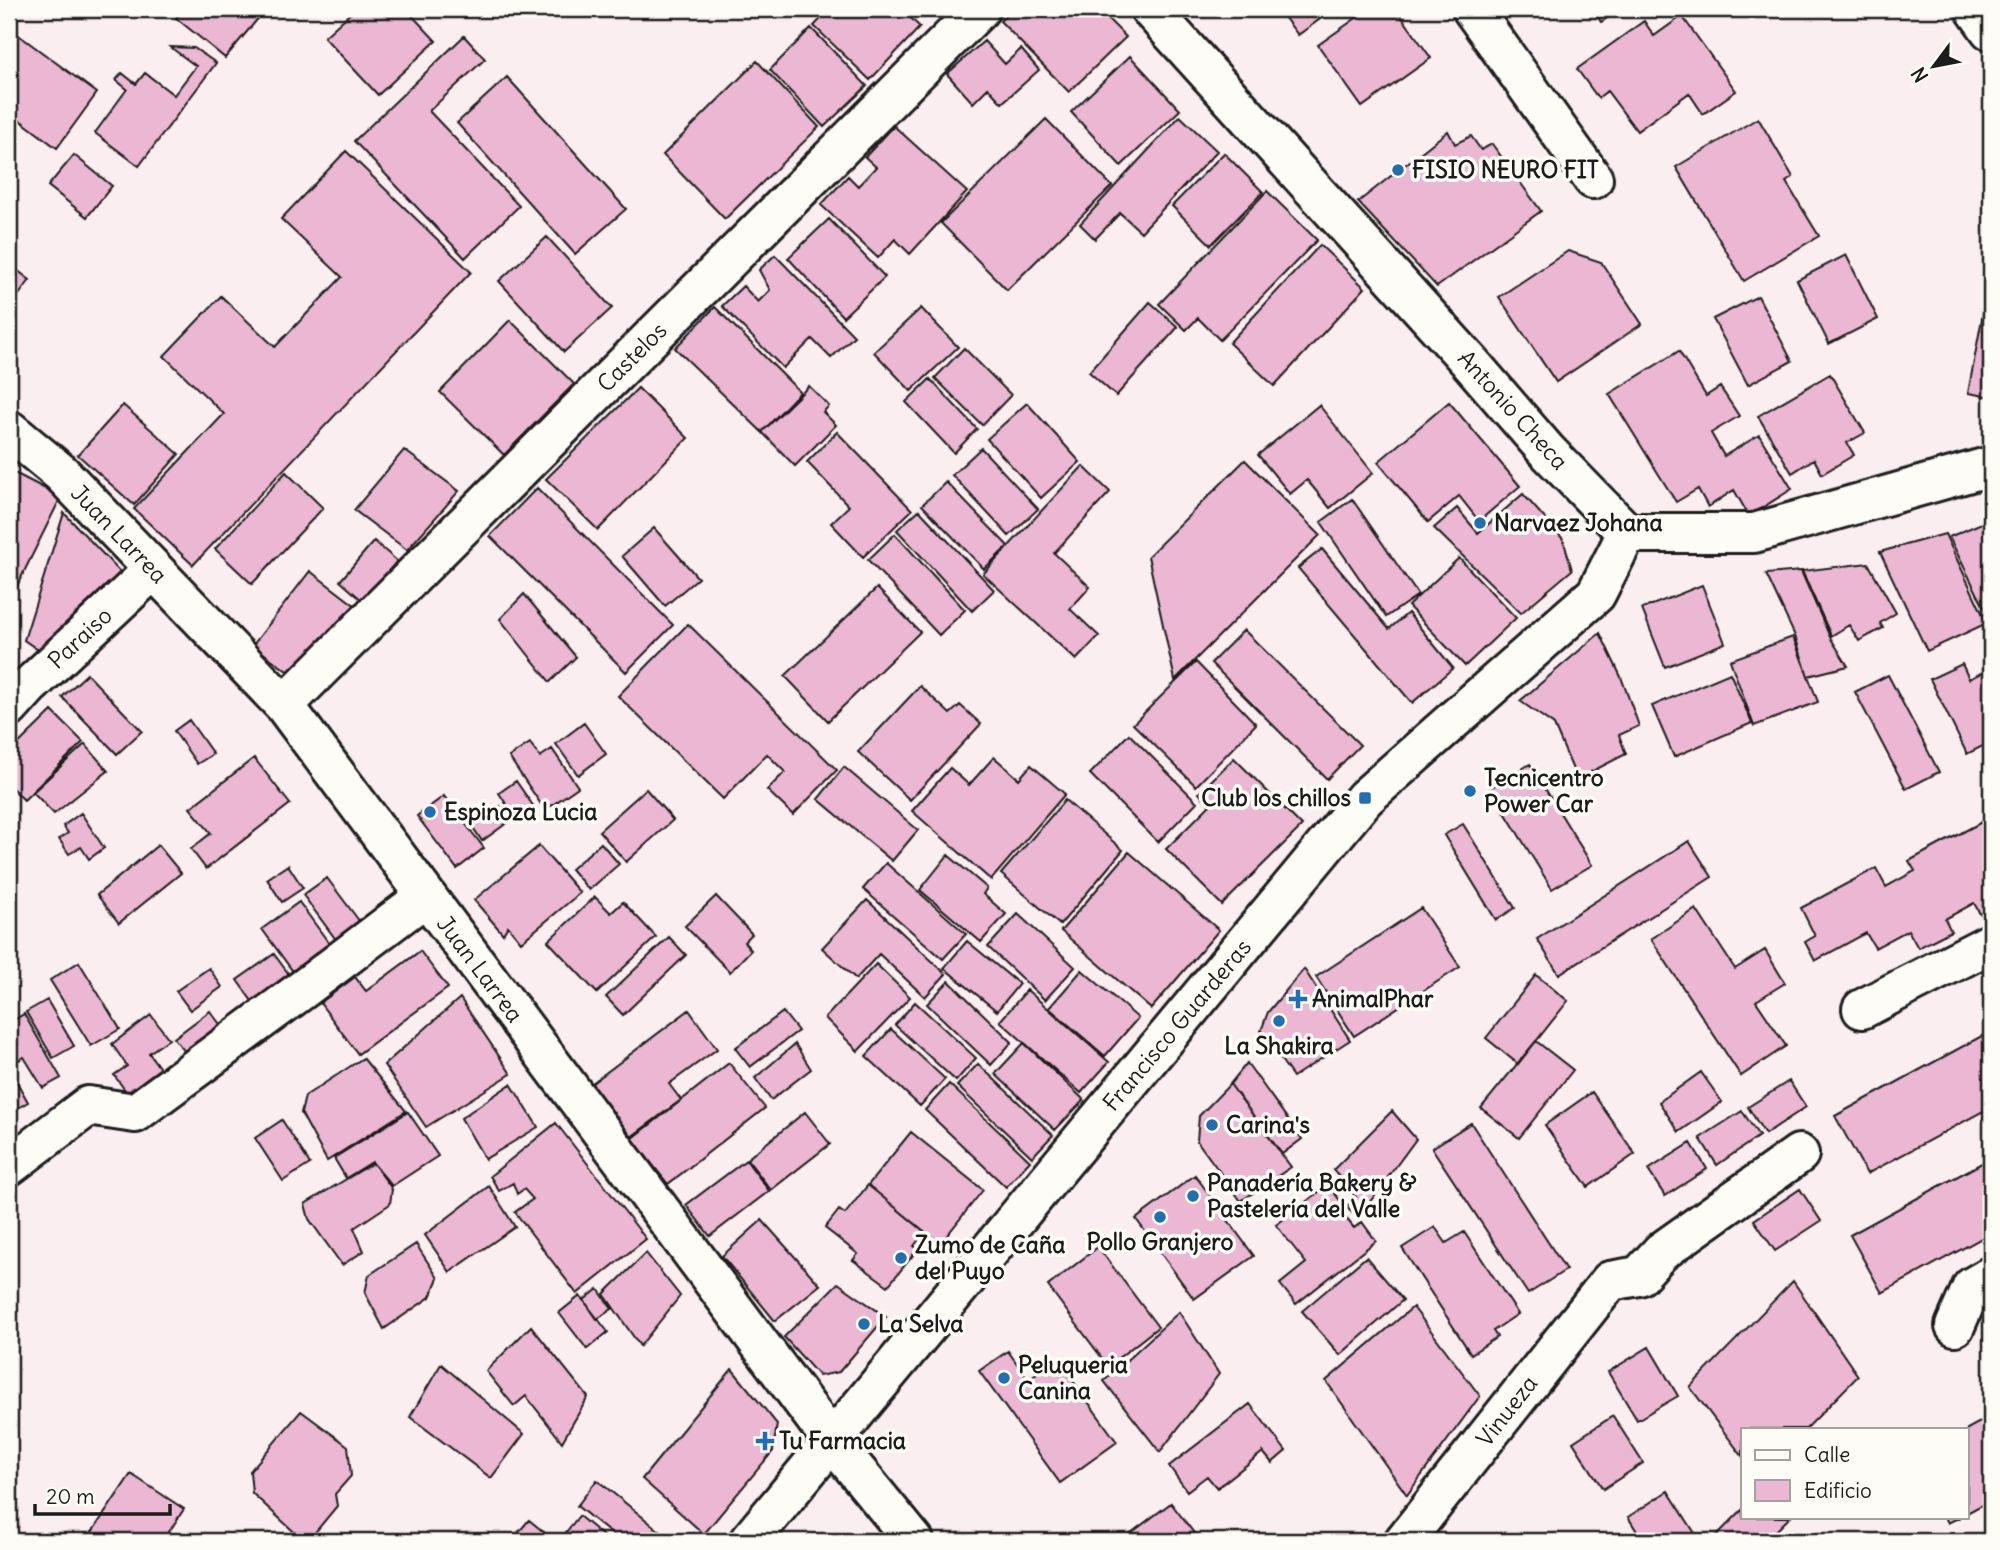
<svg xmlns="http://www.w3.org/2000/svg" width="2000" height="1550" viewBox="0 0 2000 1550" font-family="Delius,sans-serif">
  <style>
    .building { fill: #ecb7d2; stroke: #1c1c1c; stroke-width: 2 }
    .lines { fill: none; stroke-linecap: round; stroke-linejoin: round }
    .minor-casing { stroke: #1c1c1c; stroke-width: 44 }
    .minor { stroke: #fdfcf7; stroke-width: 38 }
    .poi-dot { fill: #1f6fb2; stroke: #fdfcf7; stroke-width: 2.5 }
    .labels { text-anchor: middle; stroke-width: 7; stroke-linejoin: round; paint-order: stroke }
    .poi-label { font-size: 23px; font-weight: bold; fill: #1c1c1c; stroke: #fdfcf7; text-anchor: start }
    .street-label { font-size: 23px; fill: #1c1c1c; stroke: #fdfcf7 }
  </style>
  <rect width="100%" height="100%" fill="#faeef0"/>
  <filter id="ink" filterUnits="userSpaceOnUse"><feTurbulence type="fractalNoise" baseFrequency=".0143" numOctaves="2"/><feDisplacementMap in="SourceGraphic" scale="14" xChannelSelector="R" yChannelSelector="G"/><feConvolveMatrix kernelMatrix="1 2 1 2 8 2 1 2 1" color-interpolation-filters="sRGB"/></filter>
  <g filter="url(#ink)">
    <!-- building -->
    <path class="building" d="M184 9H266L225 58 176 18Z
      M355 9H406L436 41 378 95 324 37Z
      M830 9H901L920 27 870 80 814 26Z
      M1013 9H1098L1126 37 1069 92 1000 21Z
      M1278 9H1334L1298 35Z
      M1369 9H1396L1431 58 1362 107 1318 45Z
      M1593 9H1621L1601 22Z
      M1682 16 1736 91 1703 114 1689 93 1637 131 1607 91 1598 98 1577 69 1644 21 1654 36Z
      M9 28 97 93 57 148 9 112Z
      M811 28 867 86 824 127 770 70Z
      M464 36 485 59 429 111 519 206 465 258 354 141Z
      M984 41 1005 64 1021 49 1039 70 1002 103 988 88 973 103 947 74Z
      M170 47 194 48 216 63 139 166 95 133 127 89 116 80 122 73 136 84 145 73 174 95 196 66Z
      M1130 56 1180 110 1121 166 1071 112Z
      M757 61 819 127 725 219 663 155Z
      M507 77 626 209 575 254 457 123Z
      M1180 116 1217 151 1141 232 1120 213 1095 239 1080 224Z
      M1758 118 1793 177 1786 182 1819 236 1744 281 1676 167Z
      M1046 119 1112 186 1007 290 941 223Z
      M894 126 967 192 910 254 895 239 878 258 821 205 848 176 858 186 876 167 865 157Z
      M1448 131 1455 144 1471 136 1481 150 1492 144 1541 211 1437 287 1358 202Z
      M346 151 471 272 193 565 134 509 224 414 164 356 221 296 275 347 342 277 281 219Z
      M1224 153 1263 192 1211 245 1172 206Z
      M74 155 112 186 87 217 48 186Z
      M1267 191 1317 240 1220 340 1198 318 1186 330 1159 304Z
      M829 219 885 277 843 317 788 258Z
      M547 237 612 308 564 352 499 281Z
      M1320 245 1365 288 1274 386 1229 343Z
      M1568 251 1601 262 1642 324 1556 382 1499 297Z
      M775 255 854 336 831 358 812 339 783 368 722 306 743 286 758 302 770 290 759 270Z
      M1846 255 1878 319 1829 344 1797 280Z
      M9 264 30 280 9 308Z
      M1758 296 1792 361 1748 385 1713 319Z
      M1986 297 1991 298V397L1968 393Z
      M1150 302 1178 327 1116 396 1089 372Z
      M715 307 800 392 762 432 675 348Z
      M921 308 958 347 911 391 874 352Z
      M510 320 574 384 504 455 440 392Z
      M964 348 1011 395 982 425 935 378Z
      M1679 351 1706 396 1720 387 1739 416 1711 433 1724 456 1759 435 1792 489 1749 516 1734 490 1708 507 1698 489 1676 502 1609 394Z
      M1830 374 1865 433 1847 443 1854 455 1822 474 1814 459 1792 473 1758 416Z
      M930 379 977 429 954 453 906 402Z
      M809 386 829 406 823 412 836 425 795 466 762 432Z
      M638 388 688 438 598 530 546 479Z
      M1449 402 1520 486 1479 521 1459 496 1428 522 1378 462Z
      M1027 403 1080 462 1041 498 987 439Z
      M123 405 179 454 134 505 78 455Z
      M1319 405 1373 473 1330 508 1307 480 1290 494 1258 455Z
      M837 432 912 510 863 557 831 523 849 506 807 462Z
      M981 448 1038 509 1009 536 952 475Z
      M404 450 459 491 407 550 354 510Z
      M1245 460 1320 535 1175 680 1148 556Z
      M1083 466 1110 492 1054 553 1090 587 1070 609 1099 636 1076 660 983 574Z
      M9 470 61 497 9 602Z
      M286 472 323 508 252 584 215 549Z
      M946 482 1008 546 984 569 922 505Z
      M537 488 673 625 626 672 490 536Z
      M1523 494 1563 539 1572 570 1521 613 1434 528 1457 508 1478 533Z
      M1352 499 1418 595 1386 617 1321 522Z
      M919 510 994 590 972 611 897 530Z
      M64 513 121 573 48 657 24 640Z
      M1991 519V621L1949 537Z
      M654 528 698 578 665 606 622 556Z
      M895 534 965 610 939 635 868 560Z
      M1945 534 1987 623 1927 651 1880 552Z
      M374 541 397 561 363 601 340 581Z
      M1322 549 1389 629 1408 613 1453 668 1412 703 1298 568Z
      M1459 558 1516 618 1465 666 1408 606Z
      M1868 563 1896 613 1880 623 1883 628 1859 641 1849 625 1831 636 1802 571Z
      M310 571 361 610 304 684 253 645Z
      M1801 571 1830 637 1848 666 1808 676 1795 636 1766 574Z
      M1702 585 1725 643 1665 667 1642 609Z
      M877 588 920 632 828 721 785 676Z
      M524 594 576 657 550 682 500 619Z
      M688 624 837 770 793 815 767 790 785 772 767 754 723 799 618 696Z
      M1244 630 1360 745 1327 779 1211 663Z
      M1600 633 1621 677 1639 726 1619 735 1626 754 1577 779 1554 725 1520 701Z
      M1793 637 1818 702 1754 726 1730 660Z
      M1196 662 1256 724 1196 786 1133 724Z
      M1962 664 1969 679 1991 668V742L1967 754 1930 679Z
      M1730 673 1752 723 1674 757 1652 706Z
      M87 674 142 731 117 754 62 697Z
      M1888 675 1939 772 1906 789 1855 692Z
      M920 686 950 714 960 705 981 724 910 800 858 752Z
      M52 711 83 742 24 800 9 785V753Z
      M189 720 213 754 197 764 174 731Z
      M584 723 606 754 578 775 556 744Z
      M1129 734 1197 802 1158 842 1090 774Z
      M530 743 540 757 552 749 578 787 545 810 509 757Z
      M85 744 108 771 54 814 33 792Z
      M994 757 1019 779 1031 765 1065 794 991 880 912 811 950 768 969 785Z
      M254 758 290 804 206 869 191 849 211 833 190 808Z
      M1234 758 1302 826 1222 905 1166 849 1210 805 1199 793Z
      M1530 764 1592 865 1552 889 1490 788Z
      M844 767 918 830 892 861 818 799Z
      M516 781 536 810 518 822 499 793Z
      M646 789 673 820 626 862 599 831Z
      M444 796 484 848 457 869 417 816Z
      M1065 800 1123 850 1060 925 1001 874Z
      M500 806 511 820 482 841 472 826Z
      M81 813 104 848 89 859 81 847 69 854 59 839 68 833 63 826Z
      M1991 817V909L1980 914 1974 903 1945 919 1951 931 1918 948 1908 930 1875 948 1866 933 1815 961 1805 942 1815 936 1801 908 1876 868 1886 887 1915 871 1909 861Z
      M1463 824 1515 908 1496 920 1444 835Z
      M1689 841 1712 877 1559 974 1537 939Z
      M601 843 619 864 589 890 571 869Z
      M158 845 181 873 119 923 97 895Z
      M539 846 580 893 521 942 508 926 503 934 474 900Z
      M1129 852 1219 930 1151 1009 1061 931Z
      M948 855 987 888 983 894 1006 914 981 942 920 890Z
      M886 863 966 934 943 959 863 889Z
      M288 865 303 888 282 902 267 879Z
      M327 878 360 922 337 941 303 895Z
      M716 896 752 934 744 942 751 950 730 972 685 926Z
      M595 897 611 913 623 902 656 937 597 993 548 941Z
      M867 900 946 974 925 997 879 954 856 979 822 948Z
      M299 902 334 950 297 977 262 929Z
      M1421 908 1460 967 1354 1036 1316 977Z
      M1696 909 1735 969 1765 950 1785 983 1756 1001 1786 1046 1741 1076 1651 939Z
      M1018 914 1075 967 1045 1000 988 947Z
      M669 937 686 955 623 1015 606 997Z
      M967 941 1019 984 997 1011 944 968Z
      M420 951 448 988 358 1054 320 1003 355 977 366 991Z
      M274 954 296 984 259 1011 237 980Z
      M79 962 120 1029 91 1046 50 980Z
      M876 964 910 997 858 1051 825 1018Z
      M209 968 222 987 190 1010 176 991Z
      M1304 969 1350 1040 1293 1077 1261 1031 1268 1012Z
      M1082 970 1138 1018 1105 1056 1049 1008Z
      M1536 975 1568 1001 1518 1064 1486 1038Z
      M949 981 1012 1042 991 1065 927 1004Z
      M1027 990 1109 1062 1081 1093 1000 1021Z
      M460 998 511 1074 426 1127 384 1065Z
      M47 1000 74 1046 53 1058 26 1012Z
      M915 1002 976 1058 956 1081 895 1025Z
      M689 1010 717 1049 669 1084 681 1100 631 1137 591 1084Z
      M210 1011 229 1036 194 1063 174 1038Z
      M783 1012 798 1031 750 1067 735 1048Z
      M24 1014 61 1078 43 1088 24 1057 9 1065V1023Z
      M151 1015 169 1039 149 1053 168 1080 136 1105 114 1075 127 1066 112 1044Z
      M891 1029 945 1079 920 1106 866 1056Z
      M1991 1031V1107L1867 1174 1835 1116Z
      M1536 1041 1573 1070 1519 1138 1481 1108Z
      M1024 1043 1084 1100 1055 1130 995 1074Z
      M795 1044 811 1069 771 1100 755 1078Z
      M363 1058 406 1111 327 1161 301 1113 305 1096Z
      M729 1063 765 1108 668 1184 632 1139Z
      M1247 1063 1302 1139 1282 1154 1230 1084Z
      M978 1064 1053 1135 1032 1157 957 1086Z
      M9 1068 28 1102 9 1113Z
      M1701 1072 1722 1102 1679 1132 1659 1102Z
      M1789 1081 1806 1107 1765 1134 1748 1107Z
      M511 1084 538 1127 485 1159 461 1118Z
      M949 1084 1030 1161 1006 1187 925 1110Z
      M1230 1084 1291 1167 1241 1201 1197 1141 1199 1116Z
      M1592 1092 1635 1154 1588 1187 1545 1125Z
      M1392 1111 1416 1139 1358 1218 1346 1207 1356 1197 1333 1170Z
      M1742 1111 1759 1136 1717 1165 1700 1138Z
      M408 1112 438 1156 392 1186 372 1162 346 1178 334 1158Z
      M805 1112 830 1144 771 1190 747 1159Z
      M282 1120 310 1164 283 1181 255 1138Z
      M556 1123 646 1239 577 1294 515 1212 533 1199 524 1189 517 1194 513 1183 499 1191 490 1176Z
      M1471 1123 1566 1270 1528 1294 1432 1148Z
      M911 1132 983 1190 940 1244 868 1185Z
      M1691 1143 1707 1169 1665 1196 1648 1170Z
      M1991 1158V1233L1882 1293 1850 1235Z
      M746 1160 769 1191 710 1236 686 1205Z
      M373 1163 392 1189 390 1204 354 1228 364 1251 342 1265 309 1219 305 1204Z
      M1195 1175 1254 1256 1194 1299 1136 1219Z
      M868 1185 925 1232 914 1246 918 1249 888 1286 853 1260 858 1254 825 1228 839 1210 845 1214Z
      M1328 1185 1346 1208 1341 1212 1354 1228 1362 1222 1376 1241 1296 1304 1280 1284 1306 1263 1276 1225Z
      M489 1186 515 1227 450 1272 425 1235Z
      M1800 1189 1821 1221 1775 1251 1754 1220Z
      M762 1220 820 1285 775 1321 722 1256Z
      M1435 1227 1446 1243 1464 1232 1518 1314 1493 1331 1497 1337 1471 1354 1402 1248Z
      M416 1244 438 1278 430 1297 384 1329 365 1293 369 1275Z
      M1098 1247 1158 1327 1108 1366 1048 1286Z
      M646 1253 680 1296 640 1346 604 1294Z
      M1366 1257 1403 1300 1340 1355 1302 1311Z
      M1793 1281 1858 1376 1806 1429H1743V1457L1690 1387Z
      M838 1283 886 1317 839 1372 819 1376 784 1337Z
      M598 1289 612 1309 597 1319 584 1300Z
      M580 1296 608 1332 587 1349 559 1313Z
      M1413 1307 1480 1396 1407 1495 1326 1381Z
      M1179 1312 1219 1374 1160 1452 1104 1381Z
      M531 1326 588 1397 562 1442 526 1396 514 1406 486 1371Z
      M1649 1347 1678 1396 1637 1420 1608 1372Z
      M1008 1351 1028 1379 1057 1359 1117 1442 1060 1483 979 1371Z
      M441 1364 524 1434 491 1478 410 1417Z
      M732 1369 777 1424 773 1451 704 1534 642 1479Z
      M1250 1404 1286 1451 1272 1463 1263 1452 1217 1488 1207 1476 1187 1491 1169 1466Z
      M301 1411 348 1446 351 1476 335 1494 337 1506 308 1541H304L252 1493 250 1471Z
      M1613 1416 1643 1463 1603 1489 1573 1442Z
      M1991 1416V1500L1967 1513V1429Z
      M131 1474 184 1509 163 1541H86Z
      M597 1480 672 1541H620L577 1506Z
      M1668 1491 1698 1538 1694 1541H1643L1628 1517Z
      M1171 1503 1200 1541H1131L1127 1536Z
      M1743 1509V1517H1790L1766 1541H1711Z
      M579 1516 609 1541H559Z
      M1945 1517H1960L1948 1523Z
      M529 1520 555 1541H511Z"/>
    <g class="lines">
      <!-- minor casing -->
      <g class="minor-casing">
        <path id="minor" d="M1150 9 1469 361 1546 450 1627 533H1754L1991 466
          M1472 9 1593 179
          M1975 9 1990 30
          M9 430 61 473 284 705 832 1441 914 1541
          M284 705 980 9
          M9 708 28 687 153 570
          M1862 1009 1991 943
          M9 1166 88 1106 135 1113 306 987 426 896
          M1955 1326 1972 1287 1991 1276
          M749 1541 1365 798 1596 594 1627 533
          M1404 1541 1610 1281 1639 1276 1661 1252 1799 1154"/>
      </g>
      <!-- minor -->
      <use href="#minor" class="minor"/>
    </g>
  </g>
  <!-- markers -->
  <g class="poi-dot">
    <circle cx="1398" cy="170" r="7"/>
    <circle cx="1480" cy="523" r="7"/>
    <circle cx="1470" cy="791" r="7"/>
    <rect x="1358" y="791" width="14" height="14" rx="3.5"/>
    <circle cx="430" cy="812" r="7"/>
    <path d="M1294.5 988.5h7v7h7v7h-7v7h-7v-7h-7v-7h7z"/>
    <circle cx="1279" cy="1021" r="7"/>
    <circle cx="1212" cy="1125" r="7"/>
    <circle cx="1193" cy="1196" r="7"/>
    <circle cx="1160" cy="1217" r="7"/>
    <circle cx="901" cy="1258" r="7"/>
    <circle cx="864" cy="1324" r="7"/>
    <circle cx="1004" cy="1378" r="7"/>
    <path d="M761.5 1430.5h7v7h7v7h-7v7h-7v-7h-7v-7h7z"/>
  </g>
  <g class="labels">
    <!-- poi labels -->
    <g class="poi-label">
      <text x="1412" y="178">FISIO NEURO FIT</text>
      <text x="1494" y="531">Narvaez Johana</text>
      <text x="1484" y="786">Tecnicentro<tspan x="1484" dy="26">Power Car</tspan></text>
      <text x="1351" y="806" text-anchor="end">Club los chillos</text>
      <text x="444" y="820">Espinoza Lucia</text>
      <text x="1312" y="1007">AnimalPhar</text>
      <text x="1279" y="1054" text-anchor="middle">La Shakira</text>
      <text x="1226" y="1133">Carina's</text>
      <text x="1207" y="1191">Panadería Bakery &amp;<tspan x="1207" dy="26">Pastelería del Valle</tspan></text>
      <text x="1160" y="1250" text-anchor="middle">Pollo Granjero</text>
      <text x="915" y="1253">Zumo de Caña<tspan x="915" dy="26">del Puyo</tspan></text>
      <text x="878" y="1332">La Selva</text>
      <text x="1018" y="1373">Peluqueria<tspan x="1018" dy="26">Canina</tspan></text>
      <text x="779" y="1449">Tu Farmacia</text>
    </g>
    <!-- street labels -->
    <g class="street-label">
      <text transform="translate(632 357) rotate(-45)" y="8">Castelos</text>
      <text transform="translate(1513 410) rotate(48)" y="8">Antonio Checa</text>
      <text transform="translate(119 534) rotate(46)" y="8">Juan Larrea</text>
      <text transform="translate(80 638) rotate(-43)" y="8">Paraiso</text>
      <text transform="translate(480 969) rotate(53)" y="8">Juan Larrea</text>
      <text transform="translate(1177 1025) rotate(-50)" y="8">Francisco Guarderas</text>
      <text transform="translate(1507 1411) rotate(-52)" y="8">Vinueza</text>
    </g>
  </g>
  <!-- margin -->
  <rect width="2000" height="1550" fill="none" stroke="#fdfcf7" stroke-width="35"/>
  <rect x="18" y="18" width="1965" height="1515" fill="none" stroke="#1c1c1c" stroke-width="2.5" filter="url(#ink)"/>
  <!-- legend -->
  <rect x="1741" y="1428" width="228" height="91" fill="#fdfcf7" stroke="#a3a29f" stroke-width="2"/>
  <rect x="1755" y="1450" width="35" height="10" fill="#fdfcf7" stroke="#a3a29f" stroke-width="2"/>
  <text x="1804" y="1462" font-size="21" fill="#1c1c1c">Calle</text>
  <rect x="1755" y="1480" width="35" height="21" fill="#ecb7d2" stroke="#a3a29f" stroke-width="2"/>
  <text x="1804" y="1498" font-size="21" fill="#1c1c1c">Edificio</text>
  <!-- north arrow -->
  <g transform="translate(1934 66) rotate(238)" stroke="#fdfcf7" stroke-width="5" paint-order="stroke">
  <path d="M0-5L12 26L0 18L-12 26Z" fill="#1c1c1c"/>
  <text y="-10" font-size="19" font-weight="bold" text-anchor="middle" fill="#1c1c1c">N</text>
  </g>
  <!-- scale -->
  <path d="M35 1504v10h135v-10" fill="none" stroke="#1c1c1c" stroke-width="3.5"/>
  <text x="46" y="1504" font-size="21" fill="#1c1c1c" stroke="#fdfcf7" stroke-width="5" paint-order="stroke">20 m</text>
</svg>
